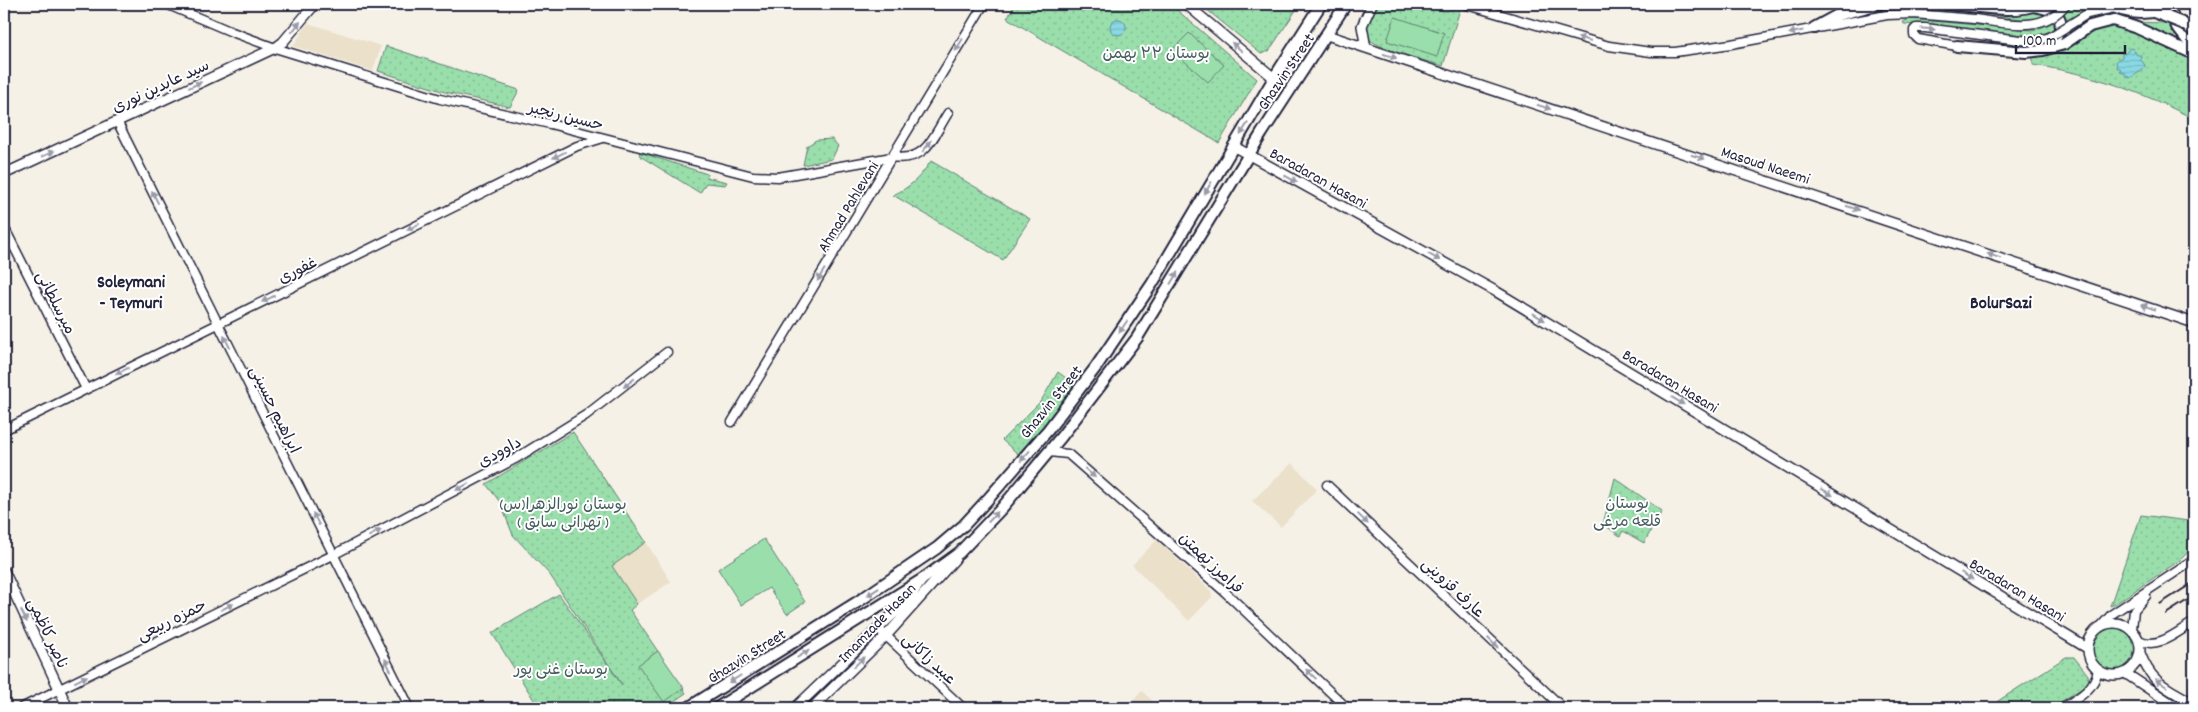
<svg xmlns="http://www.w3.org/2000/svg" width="2198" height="712" viewBox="0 0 2198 712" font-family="Dekko,'Playpen Sans Arabic',sans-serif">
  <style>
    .built { fill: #ebe0ca }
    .grass { fill: url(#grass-dots); stroke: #5e8073 }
    .garden { fill: #9adfab; stroke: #5e8073 }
    .water { fill: url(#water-rules); stroke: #6090a0 }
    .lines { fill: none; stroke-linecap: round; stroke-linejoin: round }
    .tertiary-casing { stroke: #22223b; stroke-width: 11 }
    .secondary-casing { stroke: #22223b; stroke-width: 12 }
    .primary-casing { stroke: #22223b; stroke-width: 14 }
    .tertiary { stroke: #fff; stroke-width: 8 }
    .secondary { stroke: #fff; stroke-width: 9 }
    .primary { stroke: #fff; stroke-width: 10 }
    .rail { stroke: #22223b; stroke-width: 2 }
    .tertiary-bridge-casing { stroke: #22223b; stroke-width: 11; stroke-linecap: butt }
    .primary-bridge-casing { stroke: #22223b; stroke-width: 14; stroke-linecap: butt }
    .tertiary-bridge { stroke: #fff; stroke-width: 8 }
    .primary-bridge { stroke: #fff; stroke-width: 10 }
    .oneway { fill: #9c9ca7 }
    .labels { text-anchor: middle; stroke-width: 4; stroke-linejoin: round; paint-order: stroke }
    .park-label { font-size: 16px; fill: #465b5d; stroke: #fff }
    .street-label { font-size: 16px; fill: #22223b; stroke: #fff }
    .neighbourhood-label { font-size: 18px; font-weight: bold; fill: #22223b; stroke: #fff }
  </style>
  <defs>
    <pattern id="grass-dots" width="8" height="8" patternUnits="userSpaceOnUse" patternTransform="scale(1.25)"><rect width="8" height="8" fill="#9adfab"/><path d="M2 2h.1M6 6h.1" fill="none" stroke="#84bf94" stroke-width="1.8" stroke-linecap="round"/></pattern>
    <pattern id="water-rules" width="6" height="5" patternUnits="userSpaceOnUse" patternTransform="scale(1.25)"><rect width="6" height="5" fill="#89d9e4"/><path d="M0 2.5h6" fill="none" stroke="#76bac4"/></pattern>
  </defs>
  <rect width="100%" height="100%" fill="#f6f1e7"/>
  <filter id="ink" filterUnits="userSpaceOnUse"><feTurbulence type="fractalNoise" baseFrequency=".02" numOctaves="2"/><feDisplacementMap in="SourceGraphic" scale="10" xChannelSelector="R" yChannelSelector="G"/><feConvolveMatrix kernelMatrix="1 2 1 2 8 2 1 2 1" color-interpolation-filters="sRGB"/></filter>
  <g filter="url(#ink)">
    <!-- built -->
    <path class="built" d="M308 23 381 46 373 71 293 46Z
      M1292 463 1317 489 1281 527 1252 501Z
      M1157 540 1211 591 1212 597 1189 621 1132 565Z
      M646 542 671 582 637 604 611 566Z
      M1142 691 1160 708H1126Z"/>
    <!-- grass -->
    <path class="grass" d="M1016 4H1170L1257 79 1219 143 1007 18Z
      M1200 4H1300L1269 51 1261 54Z
      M1375 4H1419L1447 11 1461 6 1443 66C1430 62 1372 47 1367 37 1361 25 1370 13 1375 4Z
      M2072 4H2094L2099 7C2075 12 2060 29 2037 36L1904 24 1903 22 1910 19 2032 30C2050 26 2062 19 2072 4Z
      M2101 24 2122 25 2194 59V119C2140 91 2093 74 2033 65V55Z
      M386 46 519 90 510 107 445 92 378 71Z
      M832 139 838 146 832 159 803 165 807 146 816 140Z
      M639 152 707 174 706 177 727 182 725 185 706 183 700 193 640 156Z
      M931 161 1030 219 1003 260 893 195C911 187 920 177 931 161Z
      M1058 372 1074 384 1055 412 1018 454 1002 440 1041 401Z
      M573 432 646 542 612 566 637 604 630 610 686 693 664 708H539L492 633 559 594 622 685 550 575 513 535 500 502 486 484Z
      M1615 478 1662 511 1644 543 1623 531 1620 536 1603 524Z
      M2141 515 2189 521 2194 524V546L2179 561 2115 604 2110 606Z
      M2091 648a23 23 0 1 1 46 0a23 23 0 1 1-46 0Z
      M2066 657H2074L2088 675 2089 681 2084 687 2051 708H1993L1998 701Z"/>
    <!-- garden -->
    <path class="garden" d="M2045 4H2060L2045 16 2028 20 1976 13 1923 9 1879 11 1911 5 1974 10Z
      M1395 17 1444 33 1437 57 1387 41Z
      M2128 22 2166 23 2171 25 2176 35 2171 39Z
      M1189 33 1224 65 1208 82 1172 50Z
      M764 539 805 602 787 614 769 588 741 605 718 569Z
      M658 651 684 688 664 702 638 665Z"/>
    <!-- water -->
    <path class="water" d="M1110 27a8 8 0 1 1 16 0a8 8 0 1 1-16 0Z
      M2130 48 2133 49 2137 55H2141L2140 59 2145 65 2143 70 2130 78 2125 75V73L2120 72 2121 69 2117 67 2116 61 2122 57V53L2125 54Z"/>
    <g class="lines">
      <!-- tertiary casing -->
      <g class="tertiary-casing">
        <path id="tertiary" d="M166 4 232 32 275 48 440 99 550 124 753 176 778 177 892 157C927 162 932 138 948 113
          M1464 4 1609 46 1651 52H1675L1731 44 1887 15 1914 14 1974 19
          M1957 46 1918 39 1914 35V30L1916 28H1925L2020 40
          M117 121 410 708
          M4 227 86 389
          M732 422 984 4
          M4 430 577 146 600 139
          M1049 452 1068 454 1225 592 1347 708
          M1327 485 1563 708
          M2103 624 2112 614 2194 560
          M2132 629 2134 610 2146 596
          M883 633 963 708
          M2139 640C2158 650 2177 632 2194 622
          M21 708 333 555 515 459 586 415 667 352
          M2062 708C2078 698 2094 690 2098 670"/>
      </g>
      <!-- secondary casing -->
      <g class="secondary-casing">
        <path id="secondary" d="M1186 4 1274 78
          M1327 35 2194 323
          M1366 48 1362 26 1372 4
          M1233 146 1497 292 2087 648
          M4 174 275 48 283 42 315 4
          M4 571 68 708
          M2088 649a26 26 0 1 1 52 0a26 26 0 1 1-52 0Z
          M2140 653C2152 685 2167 687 2194 704
          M2125 673 2178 708
          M795 708 905 603 923 579
          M812 708 886 636 955 559"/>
      </g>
      <!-- primary casing -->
      <g class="primary-casing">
        <path id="primary" d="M1947 4C1971 5 2017 15 2037 4
          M2168 4 2177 27 2194 49
          M2033 6C2065 10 2069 27 2046 48
          M1814 28 1838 15 1879 4
          M1957 46 2026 52 2043 50 2064 44 2090 26 2113 20 2137 28 2194 54
          M688 708 859 601 937 548 964 525 988 499 1048 430 1096 367 1152 284 1274 78 1321 4
          M717 708 923 579 959 553 1001 509 1061 437 1137 338 1262 133 1346 4"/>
      </g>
      <!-- tertiary -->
      <use href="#tertiary" class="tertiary"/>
      <!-- secondary -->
      <use href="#secondary" class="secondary"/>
      <!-- primary -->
      <use href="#primary" class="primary"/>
      <!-- rail -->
      <path class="rail" d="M2160 604 2194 582
        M2166 614 2194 596"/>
      <!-- tertiary-bridge casing -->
      <g class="tertiary-bridge-casing">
        <path id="tertiary-bridge" d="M1974 19C2006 23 2043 34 2066 4
          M2020 40 2036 41 2050 37 2087 14 2114 8"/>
      </g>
      <!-- primary-bridge casing -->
      <g class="primary-bridge-casing">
        <path id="primary-bridge" d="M2107 4C2128 16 2154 16 2175 4
          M2154 12 2182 23 2194 31"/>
      </g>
      <!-- tertiary-bridge -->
      <use href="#tertiary-bridge" class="tertiary-bridge"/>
      <!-- primary-bridge -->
      <use href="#primary-bridge" class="primary-bridge"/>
    </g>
    <!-- one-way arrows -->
    <defs><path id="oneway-solid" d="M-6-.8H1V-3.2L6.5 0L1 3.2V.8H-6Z" transform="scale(1.25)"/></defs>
    <g class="oneway">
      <use href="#oneway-solid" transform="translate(296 27) rotate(-51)"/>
      <use href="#oneway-solid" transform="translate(1928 29) rotate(5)"/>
      <use href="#oneway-solid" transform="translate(1796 32) rotate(168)"/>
      <use href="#oneway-solid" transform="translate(1584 39) rotate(-164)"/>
      <use href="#oneway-solid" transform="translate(959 45) rotate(121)"/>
      <use href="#oneway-solid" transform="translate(1237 47) rotate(-140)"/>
      <use href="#oneway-solid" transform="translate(1390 56) rotate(18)"/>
      <use href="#oneway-solid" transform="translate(195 85) rotate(-25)"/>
      <use href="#oneway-solid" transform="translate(1544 107) rotate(18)"/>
      <use href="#oneway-solid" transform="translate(1244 129) rotate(122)"/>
      <use href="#oneway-solid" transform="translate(927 146) rotate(-52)"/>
      <use href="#oneway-solid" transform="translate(48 154) rotate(-25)"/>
      <use href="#oneway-solid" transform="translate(559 155) rotate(154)"/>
      <use href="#oneway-solid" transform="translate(1698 157) rotate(18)"/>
      <use href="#oneway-solid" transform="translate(1291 179) rotate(29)"/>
      <use href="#oneway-solid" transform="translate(1208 188) rotate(120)"/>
      <use href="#oneway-solid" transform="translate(155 197) rotate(-117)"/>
      <use href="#oneway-solid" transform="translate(1853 208) rotate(18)"/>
      <use href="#oneway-solid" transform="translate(413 227) rotate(154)"/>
      <use href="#oneway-solid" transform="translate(1994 256) rotate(-161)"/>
      <use href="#oneway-solid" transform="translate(1434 257) rotate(29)"/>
      <use href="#oneway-solid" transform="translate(821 275) rotate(121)"/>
      <use href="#oneway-solid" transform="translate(1174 278) rotate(-59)"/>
      <use href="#oneway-solid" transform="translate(268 299) rotate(154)"/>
      <use href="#oneway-solid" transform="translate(2148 307) rotate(-161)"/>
      <use href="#oneway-solid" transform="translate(1539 317) rotate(31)"/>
      <use href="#oneway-solid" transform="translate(1123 327) rotate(124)"/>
      <use href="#oneway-solid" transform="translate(227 342) rotate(-117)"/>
      <use href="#oneway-solid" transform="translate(122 371) rotate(154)"/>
      <use href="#oneway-solid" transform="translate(629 383) rotate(141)"/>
      <use href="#oneway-solid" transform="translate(1678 401) rotate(31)"/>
      <use href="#oneway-solid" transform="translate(1025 456) rotate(131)"/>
      <use href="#oneway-solid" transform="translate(1090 473) rotate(41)"/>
      <use href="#oneway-solid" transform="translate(462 487) rotate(152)"/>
      <use href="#oneway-solid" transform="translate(1827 492) rotate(31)"/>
      <use href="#oneway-solid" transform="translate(993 517) rotate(-47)"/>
      <use href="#oneway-solid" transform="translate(316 519) rotate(-117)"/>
      <use href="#oneway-solid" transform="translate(1363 519) rotate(44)"/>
      <use href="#oneway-solid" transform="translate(375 533) rotate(-28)"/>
      <use href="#oneway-solid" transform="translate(1967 576) rotate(31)"/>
      <use href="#oneway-solid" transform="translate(873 592) rotate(146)"/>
      <use href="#oneway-solid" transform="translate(227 607) rotate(-26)"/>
      <use href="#oneway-solid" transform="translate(24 616) rotate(65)"/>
      <use href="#oneway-solid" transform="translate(1493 643) rotate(44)"/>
      <use href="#oneway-solid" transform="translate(803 654) rotate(-32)"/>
      <use href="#oneway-solid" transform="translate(859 662) rotate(-44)"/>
      <use href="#oneway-solid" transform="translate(388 665) rotate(-116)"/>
      <use href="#oneway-solid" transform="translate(1311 674) rotate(-137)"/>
      <use href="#oneway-solid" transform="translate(81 679) rotate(-26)"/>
      <use href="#oneway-solid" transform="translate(735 679) rotate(148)"/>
      <use href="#oneway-solid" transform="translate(2161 683) rotate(-145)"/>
    </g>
  </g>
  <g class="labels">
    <!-- park labels -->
    <g class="park-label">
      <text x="1156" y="58">بوستان ۲۲ بهمن</text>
      <text x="1627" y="508">بوستان<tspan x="1627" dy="18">قلعه مرغی</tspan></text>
      <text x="563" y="509">بوستان نورالزهرا(س)<tspan x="563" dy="18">( تهرانی سابق )</tspan></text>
      <text x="561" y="674">بوستان غنی پور</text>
    </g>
    <!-- street labels -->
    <g class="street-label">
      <text transform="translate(1285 71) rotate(-56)" y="6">Ghazvin Street</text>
      <text transform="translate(160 85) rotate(-25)" y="6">سید عابدین نوری</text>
      <text transform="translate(566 115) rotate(14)" y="6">حسین رنجبر</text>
      <text transform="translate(1766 164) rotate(18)" y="6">Masoud Naeemi</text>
      <text transform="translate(1319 177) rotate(29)" y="6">Baradaran Hasani</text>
      <text transform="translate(847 206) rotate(-59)" y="6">Ahmad Pahlevani</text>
      <text transform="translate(297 269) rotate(-26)" y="6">غفوری</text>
      <text transform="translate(57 302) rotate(63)" y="6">میرسلطانی</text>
      <text transform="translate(1671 380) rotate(31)" y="6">Baradaran Hasani</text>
      <text transform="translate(1050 401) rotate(-51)" y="6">Ghazvin Street</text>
      <text transform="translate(276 409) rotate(64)" y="6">ابراهیم حسینی</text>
      <text transform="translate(499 451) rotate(-29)" y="6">داوودی</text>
      <text transform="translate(1212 562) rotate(43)" y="6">فرامرز تهمتن</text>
      <text transform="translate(1454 587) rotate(43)" y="6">عارف قزوینی</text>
      <text transform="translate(2018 589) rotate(31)" y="6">Baradaran Hasani</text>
      <text transform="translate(171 619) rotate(-26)" y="6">حمزه ربیعی</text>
      <text transform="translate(876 622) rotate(-46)" y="6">Imamzade Hasan</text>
      <text transform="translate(49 633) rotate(65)" y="6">ناصر کاظمی</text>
      <text transform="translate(746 655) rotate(-32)" y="6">Ghazvin Street</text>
      <text transform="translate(930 658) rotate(43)" y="6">عبید زاکانی</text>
    </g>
    <!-- neighbourhood labels -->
    <g class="neighbourhood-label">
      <text x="131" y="287">Soleymani<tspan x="131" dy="21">- Teymuri</tspan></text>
      <text x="2001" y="308">BolurSazi</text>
    </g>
  </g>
  <!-- margin -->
  <rect width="2198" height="712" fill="none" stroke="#fff" stroke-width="20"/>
  <rect x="10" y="10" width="2178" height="692" fill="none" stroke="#22223b" stroke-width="2" filter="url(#ink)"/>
  <!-- scale -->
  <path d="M2016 45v8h109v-8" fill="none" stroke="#22223b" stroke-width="2.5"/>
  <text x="2023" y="45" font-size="15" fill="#22223b" stroke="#ffffff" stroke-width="4" paint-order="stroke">100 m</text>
</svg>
